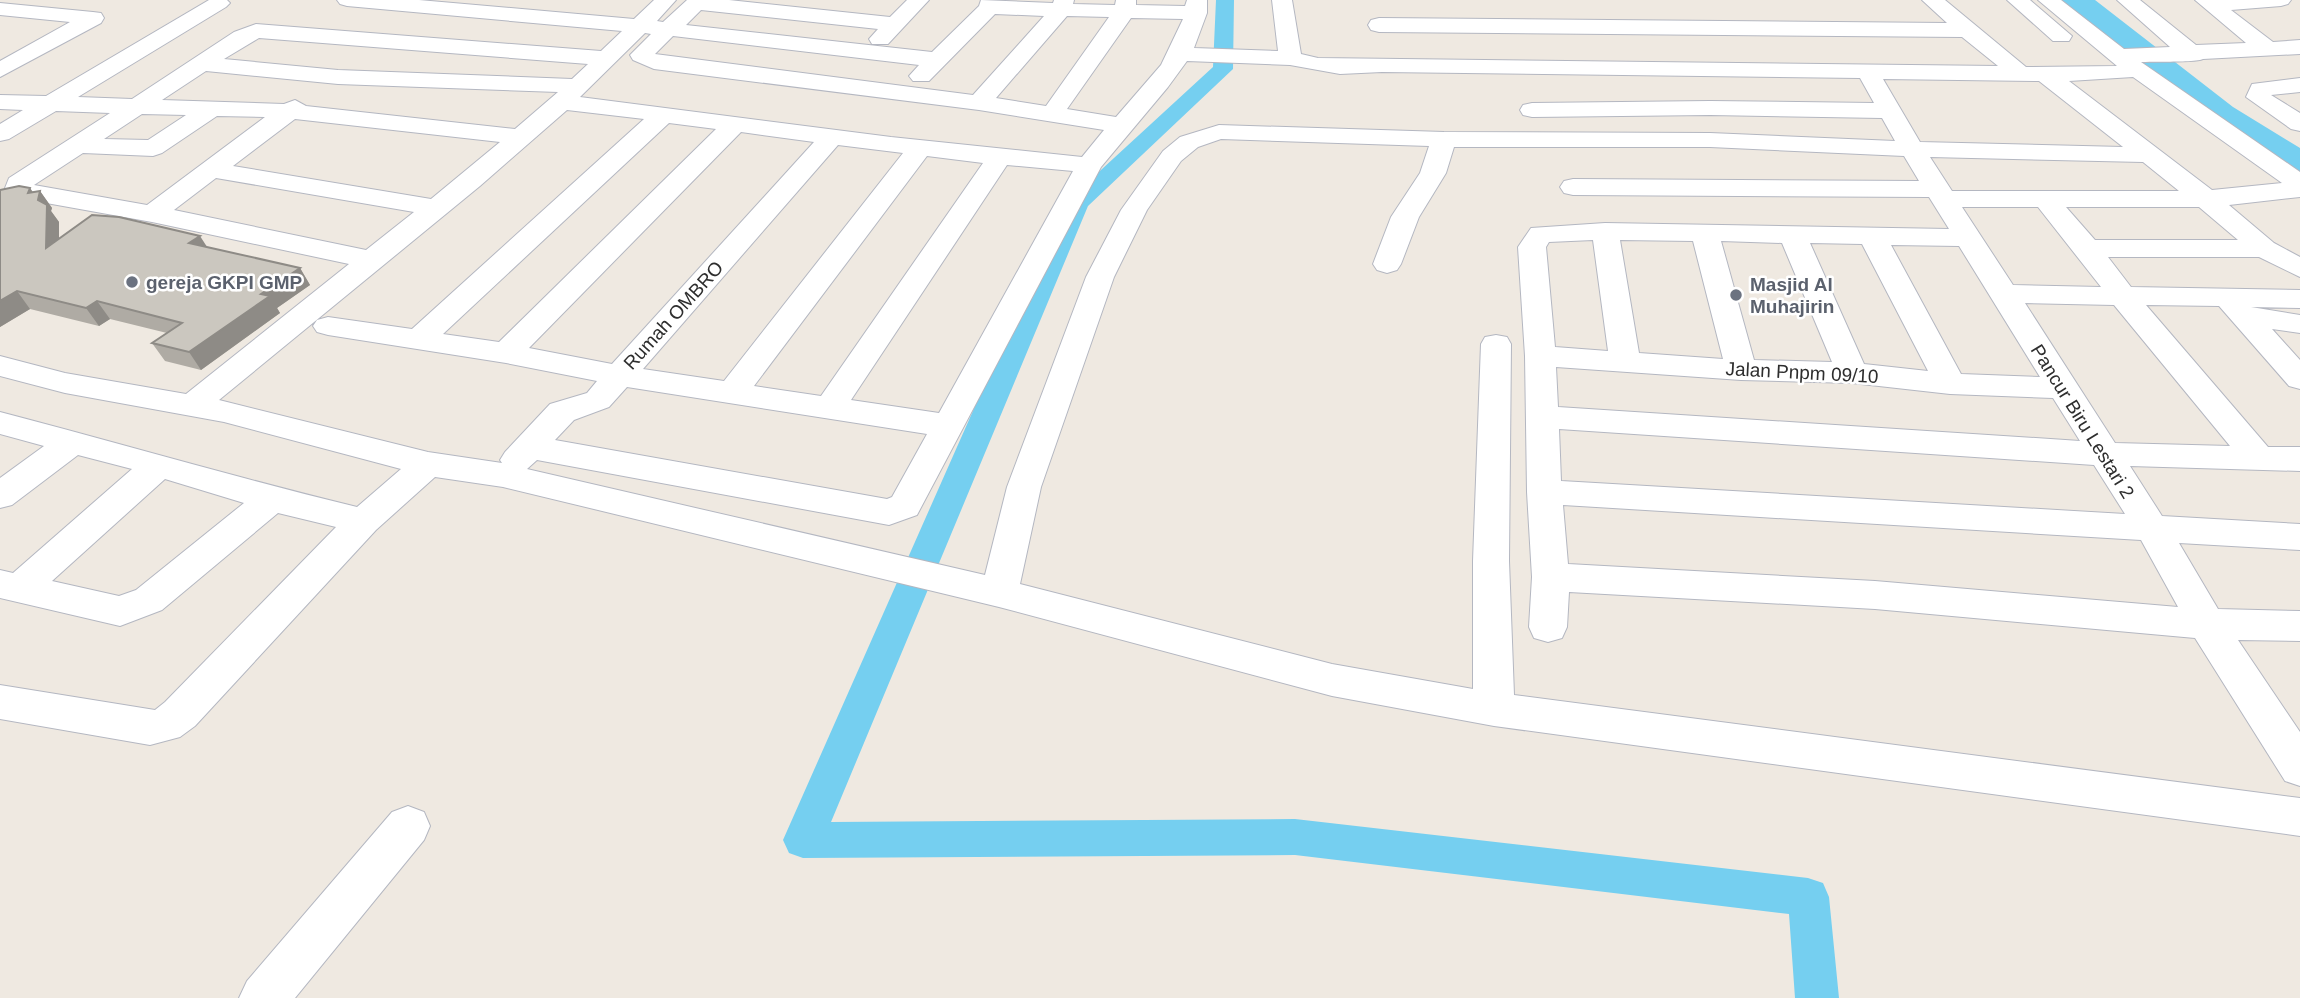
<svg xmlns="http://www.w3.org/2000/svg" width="2300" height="998" viewBox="0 0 2300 998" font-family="Arial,sans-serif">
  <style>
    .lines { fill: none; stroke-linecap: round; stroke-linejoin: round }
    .canal { fill: #75cff0; fill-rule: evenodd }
    .river { fill: #75cff0; fill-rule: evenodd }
    .minor-casing { stroke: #b4b7c1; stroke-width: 2 }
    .minor { fill: #fff; fill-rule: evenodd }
    .wall { fill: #afaba4 }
    .shaded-wall { fill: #8e8b86 }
    .building { fill: #cbc7bf; stroke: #8e8b86; stroke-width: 2 }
    .worship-dot { fill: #6b7280; stroke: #fff; stroke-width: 2.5 }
    .labels { text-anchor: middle; stroke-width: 5; stroke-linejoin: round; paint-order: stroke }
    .worship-label { font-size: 19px; font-weight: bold; fill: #5b616d; stroke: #fff; text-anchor: start }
    .street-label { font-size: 19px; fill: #2e2e2e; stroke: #fff }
  </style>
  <rect width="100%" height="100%" fill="#efe9e1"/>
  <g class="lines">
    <!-- canal -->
    <path class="canal" d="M1216 0H1234L1233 69 1088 206 831 822 1295 819 1808 878 1823 883 1829 897 1839 998H1795L1789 914 1295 855 803 858 789 853 783 840 1065 203 1213 67Z"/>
    <!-- river -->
    <path class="river" d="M2059 0H2095L2233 107 2300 148V176L2286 172 2207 123 2064 7Z"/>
    <!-- minor casing -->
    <g class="minor-casing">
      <path id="minor" d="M209 0H227L230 3 226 7 78 97 132 99 234 32 256 24 601 51 622 31 347 6 340 4 337 0H419L634 19 654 0H676L657 21 663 22 687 0H729L890 17 907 0H929L888 44H872L869 39 878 29 701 10 686 25 932 52 979 6 981 0 1053 3 1054 0H1074L1073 4 1115 5 1116 0H1136V5L1185 6 1187 0H1207V13L1194 48 1278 51 1272 0H1292L1301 54 1318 58 1998 66 1962 37 1379 32 1371 30 1368 25 1371 20 1379 18 1947 23 1922 0H1945L2026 67 2117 66 2038 0H2061L2124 49 2170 47 2117 0H2140L2196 45 2246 43 2195 0H2291L2288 4 2281 6 2231 10 2273 42 2300 40V54L2203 59C2193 63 2155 61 2141 62L2300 172V197L2229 205 2274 243 2300 257V277L2259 257H2108L2131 287 2300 290V308L2251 307 2300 315V333L2272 329 2300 360V389L2289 386 2219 306 2146 305 2268 447H2300V471L2130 466 2162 516 2300 524V550L2179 543 2218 609 2300 611V641L2238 640 2300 732V786L2285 781 2195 638 1875 609 1569 592 1567 627 1562 638 1548 642 1534 638 1529 627 1532 577 1527 492 1525 356 1518 247 1531 228 1605 223 1949 229 1929 197 1573 195 1564 193 1560 187 1564 181 1573 179 1919 181 1904 156 1710 147H1454L1446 173 1419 217 1401 264 1397 270 1387 273 1377 270 1373 264 1391 217 1420 173 1429 146 1221 139 1198 147 1181 161 1147 210 1114 277 1041 487 1020 584 1332 664 1473 689V561L1481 344 1485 337 1496 335 1507 337 1511 344 1509 561 1514 695 2300 798V836L1494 726 1332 696 999 607 503 487 435 477 376 530 195 726 180 737 150 745 0 719V685L155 710 165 702 336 527 278 513 162 610 120 626 0 598V570L13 573 132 469 78 455 12 505 0 508V478L44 446 0 434V412C119 443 237 478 357 507L401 469 224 422 65 393 0 376V356L65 373 186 394 349 264 152 222 24 199 9 194 5 188 9 178 110 113 56 111 9 139 0 141V124L23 110 0 109V95L46 96ZM995 14 1044 16 973 95 655 54 673 36 919 65 909 76 913 81H929ZM1067 16 1109 17 1046 106 996 98ZM1131 18 1183 19 1161 65 1116 117 1067 109ZM645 33 651 34 630 55 633 60 654 69 979 110 1104 130 1082 157 891 137 580 97ZM259 38 588 64 572 79 338 70 224 59ZM1187 61 1290 65 1340 74 1382 72 1860 78 1874 103 1710 101 1532 103 1523 105 1520 110 1523 115 1532 117 1710 115 1882 118 1895 141 1710 133 1444 132 1219 125 1180 137 1163 151 1121 210 1086 277 1007 487 985 575 527 469 537 460 889 525 917 515 1101 167 1168 87ZM206 71 338 84 558 92 515 129 306 106 295 100 284 104 162 100ZM2133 77 2282 183 2212 190 2069 81ZM1883 79 2039 81 2123 147 1920 142ZM567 110 644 119 412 329 328 317 317 320 313 326 317 332 328 335 506 363 597 381 587 393 550 404 505 452 500 460 502 463 428 452 219 400 480 186ZM142 114 186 115 148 140 104 139ZM217 116 265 117 147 205 34 185 83 153 153 156 162 153ZM295 119 500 142 431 199 233 166ZM669 123 716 129 499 342 443 334ZM741 132 814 142 612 364 529 348ZM838 145 903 153 724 381 643 369ZM927 156 983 163 821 396 754 386ZM1930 157 2143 162 2179 191H1952ZM1007 165 1073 171 939 413 851 400ZM216 178 414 212 366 250 174 210ZM1962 207H2038L2101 287 2013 285ZM2066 207H2199L2238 240H2095ZM1593 240 1608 351 1555 347 1546 247 1549 242ZM1620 240 1693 241 1723 359 1639 353ZM1721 241 1782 243 1832 362 1754 360ZM1810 243 1862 244 1928 371 1864 364ZM1891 245 1959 246 2040 377 1961 374ZM2025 303 2114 305 2230 446 2115 443ZM1556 367 1741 380 1852 383 1950 394 2053 398 2080 441 1558 407ZM627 387 927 434 892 497 887 499 555 440 574 420 609 407ZM1559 429 2094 465 2125 514 1561 481ZM165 479 244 503 136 590 119 596 52 581ZM1563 505 2141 540 2178 607 1875 581 1568 564Z
        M2007 0H2030L2072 36 2069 41H2053Z
        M0 3 93 12 101 13 104 18 101 23 0 77V61L70 22 0 15Z
        M2300 78V92L2271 95 2300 113V131L2291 129 2246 97 2252 84Z
        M408 806 424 812 430 826 424 840 295 998H239L247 981 392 812Z"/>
    </g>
    <!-- minor -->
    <use href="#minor" class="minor"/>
  </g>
  <!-- wall -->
  <path class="wall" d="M0 190 33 192 40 191 52 208 51 211 59 222V239L207 247 300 268 310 285 277 308 280 313 201 370 165 361 152 343 167 333 110 319 99 326 30 309 0 327Z"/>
  <!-- shaded-wall -->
  <path class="shaded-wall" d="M30 188 38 199 40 191 52 208 51 211 59 222V265L46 248 28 193Z
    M200 236 211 253 189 243Z
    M300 268 310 285 277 308 280 313 201 370 189 352 261 294Z
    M17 291 30 309 0 327V301Z
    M97 301 110 319 99 326 86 308Z"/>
  <!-- building -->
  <path class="building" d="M19 186 30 188 28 193 40 191 38 200 47 205 46 248 92 215 119 217 200 236 189 243 300 268 261 294 270 296 189 352 152 343 182 323 97 301 86 308 17 291 0 301V190Z"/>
  <!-- markers -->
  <g class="worship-dot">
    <circle cx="132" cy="282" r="7"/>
    <circle cx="1736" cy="295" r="7"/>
  </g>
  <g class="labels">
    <!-- worship labels -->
    <g class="worship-label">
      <text x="146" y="289">gereja GKPI GMP</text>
      <text x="1750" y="291">Masjid Al<tspan x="1750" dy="22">Muhajirin</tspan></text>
    </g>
    <!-- street labels -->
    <g class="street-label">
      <text transform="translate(673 315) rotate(-48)" y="7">Rumah OMBRO</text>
      <text transform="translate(1802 372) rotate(3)" y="7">Jalan Pnpm 09/10</text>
      <text transform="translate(2083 421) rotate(58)" y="7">Pancur Biru Lestari 2</text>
    </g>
  </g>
</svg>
